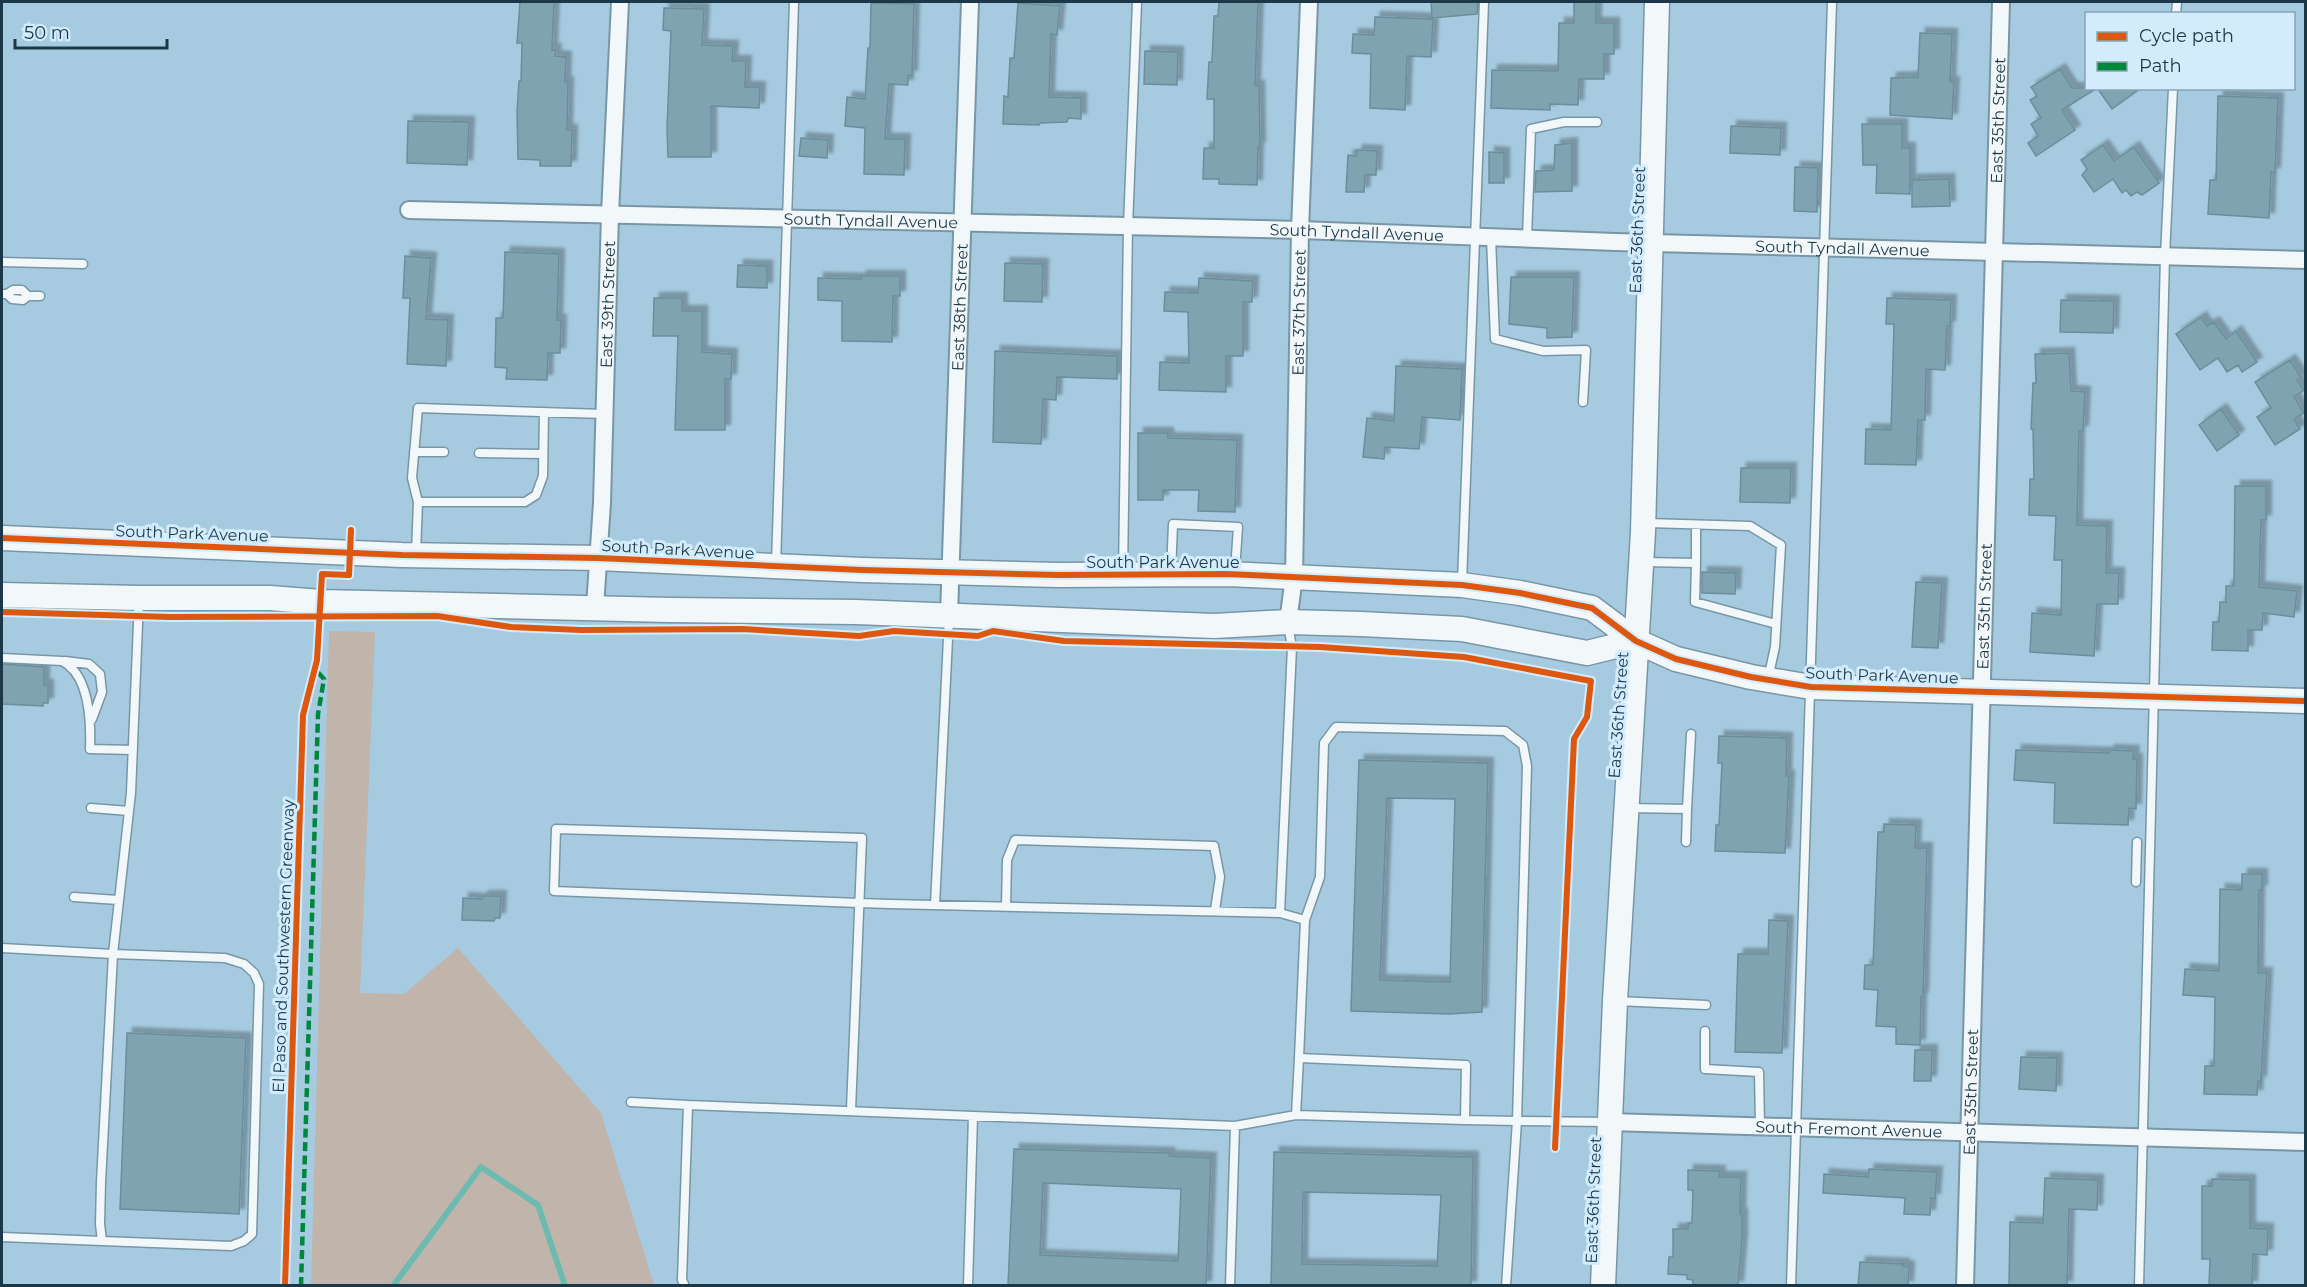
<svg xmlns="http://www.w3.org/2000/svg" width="2307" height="1287" viewBox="0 0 2307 1287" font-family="Montserrat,sans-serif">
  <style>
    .park { fill: #c0b4ab }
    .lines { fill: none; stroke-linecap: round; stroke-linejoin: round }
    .stream { stroke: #6dbab0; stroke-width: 6 }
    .building { fill: #80a3b1; stroke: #6b8e9c; stroke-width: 1.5; fill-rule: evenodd; filter: url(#shadow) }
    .service-casing { stroke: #7896a6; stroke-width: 11 }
    .minor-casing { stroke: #7896a6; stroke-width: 20 }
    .secondary-casing { stroke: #7896a6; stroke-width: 27 }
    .service { stroke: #f2f7fa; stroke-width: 8 }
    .minor { stroke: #f2f7fa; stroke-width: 16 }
    .secondary { stroke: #f2f7fa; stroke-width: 24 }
    .quiet { stroke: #00873e; stroke-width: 4.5; stroke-dasharray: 9 4.5; stroke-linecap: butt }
    .cycleway-casing { stroke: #d2ecfd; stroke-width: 10 }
    .cycleway { stroke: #de570f; stroke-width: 6 }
    .labels { text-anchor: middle; stroke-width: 6; stroke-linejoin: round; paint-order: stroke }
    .street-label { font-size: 16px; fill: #1c3848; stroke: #d2ecfd }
  </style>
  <defs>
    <filter id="shadow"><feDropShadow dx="5.5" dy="-5.5" stdDeviation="1.5" flood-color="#0004"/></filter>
  </defs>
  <rect width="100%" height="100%" fill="#a6cbe0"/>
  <!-- park -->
  <path class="park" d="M329 631 375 632 360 993 404 994 458 948 601 1113 654 1285H311Z"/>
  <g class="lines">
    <!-- stream -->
    <path class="stream" d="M393 1286 481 1167 538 1205 565 1286"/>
  </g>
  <!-- building -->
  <path class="building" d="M520 2H554L552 50 556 49 555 56 566 57 565 82H568L567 130H572L571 166H540V160L518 159 517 112 519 81H521L522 43H517Z
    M1219 2H1258L1255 86H1259L1260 147H1258L1257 185 1219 184V179H1203L1204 148H1214V99H1207L1209 62H1212L1214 16H1218Z
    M1431 2H1478L1477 14 1432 18Z
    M1574 2H1596V23H1614V54H1604V79H1579L1578 105 1550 104V110L1491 108 1492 70 1558 71 1559 23H1574Z
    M871 3 914 4 912 76 908 75V85L889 84 885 139H905L904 175 864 174 865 128 845 126 847 97 865 99 868 48H870Z
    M1018 3 1060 6 1057 35 1051 34 1049 97 1081 98V119L1068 118 1067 122 1040 123 1039 125 1003 124 1004 96 1008 97 1010 58H1014Z
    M664 8 704 9 702 45 733 46 732 61H746L745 87H760L759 108 711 106V157H668L667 128 671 31 663 30Z
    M1375 17 1433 19 1431 57 1407 56 1405 110 1370 108 1371 54 1352 53 1353 34 1374 35Z
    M1920 33 1952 34 1950 82H1954L1952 119 1890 115 1891 78 1918 77Z
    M1145 51 1178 52 1177 85 1144 84Z
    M2060 69 2072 88H2097L2062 110 2075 130 2036 156 2028 143 2038 136 2031 124 2041 118 2030 100 2037 96 2031 87Z
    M2097 88H2141L2112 109Z
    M2218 96 2278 98 2275 173 2271 172 2269 218 2208 214 2210 180H2216Z
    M408 121 469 122 467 165 407 163Z
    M1862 124H1902V148H1910V194L1876 193 1877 165H1863Z
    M1731 126 1781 128 1780 155 1730 153Z
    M801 138 828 140 827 158 799 156Z
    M1572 143V191L1535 192 1536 171 1554 170 1555 145Z
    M2103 145 2114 161 2134 147 2159 183 2142 195 2137 192 2131 196 2126 190 2122 193 2113 179 2094 192 2082 175 2087 169 2081 160Z
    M1357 150 1377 151 1376 175H1365L1364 192H1346L1348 155 1356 156Z
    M1489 152 1504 153V183H1489Z
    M1795 167 1818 168 1817 212 1794 211Z
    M1949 179 1950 206 1912 207V180Z
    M505 252 559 254 557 320H561L560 353H548L547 380 506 379 507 368 495 367 496 318H503Z
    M405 256 431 258 426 319 448 320 446 366 407 364 410 298H403Z
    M1005 263 1043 264 1042 302 1004 301Z
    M738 265 767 266V288L737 287Z
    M861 276H900V296H893L892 342 842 341V301L818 300V278L861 279Z
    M1511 277H1574L1572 337 1547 338V328L1509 324Z
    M1199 278 1253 281 1252 302H1243V356H1226V392L1159 390 1160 362 1189 363 1188 312 1164 311 1165 292 1198 293Z
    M654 298H682V311H702V352L732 354 731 379H725V430H675L678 336H653Z
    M1887 298 1951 300 1950 326H1947L1945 370 1926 369 1925 420H1918L1916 465 1865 464 1866 429 1891 430 1894 324H1886Z
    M2061 300 2114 301 2113 333 2060 332Z
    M2201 317 2207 326 2214 322 2226 339 2236 331 2257 362 2242 372 2238 365 2227 372 2218 358 2200 370 2176 334Z
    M995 351 1117 356V379L1057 377 1056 400 1043 399 1041 444 993 442Z
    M2069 353 2071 391 2085 392 2083 431H2079L2077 525 2107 526 2106 573H2119L2118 604H2097L2094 656 2030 652 2032 613 2061 615 2062 560H2054L2056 516 2029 515 2030 479H2034L2033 429H2031L2033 383H2036L2035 354Z
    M2290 360 2301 377 2297 380 2304 390 2294 397 2304 413 2294 419 2300 429 2275 445 2257 417 2271 408 2255 382Z
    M1396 366 1462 369 1460 420 1422 417 1419 449 1385 447 1384 459 1363 457 1367 418 1394 421Z
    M2221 409 2239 435 2217 451 2199 425Z
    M1138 433H1168V438L1237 440 1235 512 1198 511 1199 490H1163V500H1138Z
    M1741 468H1791L1790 503 1740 502Z
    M2235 486H2266V520H2261L2259 587 2297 591 2294 617 2263 613 2262 630H2248V651L2212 650 2213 622H2219L2220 602H2226V586H2234Z
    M1702 572 1736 573 1735 594 1702 593Z
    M1916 582 1942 583 1938 648 1912 647Z
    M2 664 44 667V685H48V703H43V706L2 704Z
    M1719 736 1787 738 1786 776H1789L1785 853 1715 851 1716 825H1719L1722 763H1718Z
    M2016 750 2109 753V750L2134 751 2133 759H2137L2136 809 2129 808 2128 825 2054 823 2055 783 2014 780Z
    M1359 760 1488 763 1482 1012 1449 1014 1351 1011ZM1387 798 1455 799 1450 982 1380 980Z
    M1884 824 1916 825 1915 848H1927L1923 997H1921L1920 1045 1896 1044V1027L1876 1026 1878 990 1864 989 1865 965H1873L1878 832H1884Z
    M2242 874H2262V890H2259L2258 973H2267L2261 1081H2258L2257 1095 2204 1094 2205 1066H2214L2215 997 2183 995 2185 969 2219 971 2220 889 2242 890Z
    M483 896H501L500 918H495L494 921 462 920 463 898 482 899Z
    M1769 920 1788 921 1782 1053 1735 1052 1738 954H1768Z
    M127 1033 246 1038 239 1214 120 1209Z
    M1915 1050H1932L1931 1081H1914Z
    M2021 1057 2057 1058 2056 1091 2019 1089Z
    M1014 1149 1169 1153 1170 1156 1211 1158 1206 1286 1008 1285ZM1043 1183 1181 1189 1178 1261 1040 1255Z
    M1274 1152 1473 1157 1471 1286H1271ZM1303 1192 1441 1195 1437 1266 1302 1264Z
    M1869 1169 1937 1172 1935 1199 1931 1198 1930 1215 1904 1214 1905 1198 1823 1193 1824 1174 1868 1177Z
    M1688 1170 1720 1171 1719 1177H1741L1740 1214H1742V1238L1738 1286H1693V1280L1687 1279V1275L1668 1274 1669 1257H1673V1229H1688V1223H1692L1693 1190H1688Z
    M2045 1178 2098 1180 2097 1210 2069 1209 2067 1286H2009L2010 1222 2043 1223Z
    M2212 1179 2250 1180V1228L2268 1229 2267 1255 2253 1254 2252 1286H2209L2210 1259H2202V1186H2212Z
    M1860 1262 1904 1264 1903 1266 1909 1267 1908 1286H1858Z"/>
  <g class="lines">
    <!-- service casing -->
    <g class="service-casing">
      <path id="service" d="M2176 14 2177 2
        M1491 237 1495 339 1543 351 1586 350 1583 402
        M1527 238 1531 129 1564 122H1597
        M2 262 83 264
        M2 294H7L13 290H22L28 296H40
        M7 294 12 299 23 300 28 296
        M414 452H444
        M479 453 543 454
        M418 502H525L536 495 543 476 544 412
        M1647 523 1750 526 1781 545 1775 647 1768 679
        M416 553 418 502 412 478 418 408 604 414
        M1644 562 1696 563V525
        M1696 563 1695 602 1776 624
        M776 565 794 2
        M1171 573 1173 524 1238 527 1235 571
        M1123 574 1128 226 1137 2
        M1462 583 1484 2
        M2 658 62 661C90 675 91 722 90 749L133 750
        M65 661 89 664 100 674 102 692 92 719
        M91 808 129 811
        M1629 808 1687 809 1691 734
        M1686 842 1687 809
        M2136 882 2137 842
        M74 897 118 900
        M935 905 949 618
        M1006 906 1007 860 1015 840 1214 846 1220 877 1215 910
        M1280 913 1305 920
        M2 948 113 954 131 793 139 599
        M113 954 225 958 244 964 254 973 259 984 252 1234 244 1241 231 1246 102 1241 100 1224 101 1182Z
        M1617 1001 1706 1005
        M1705 1031V1069L1759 1072 1760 1126
        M1299 1058 1296 1115 1465 1120 1466 1065 1299 1058 1305 920 1320 877 1324 743 1336 727 1505 731 1523 745 1527 766 1517 1121 1608 1122
        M631 1102 688 1105 682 1280 685 1286
        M688 1105 1235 1126 1296 1115
        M851 1110 862 838 556 829 554 891 859 903 890 904 1280 913 1292 647 1288 625
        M1465 1120 1517 1121 1506 1286
        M2 1237 102 1241
        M968 1286 973 1116
        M1230 1286 1235 1126
        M1791 1286 1832 2
        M2139 1286 2165 256 2173 88"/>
    </g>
    <!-- minor casing -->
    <g class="minor-casing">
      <g id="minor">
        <path id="s1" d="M409 210 1300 230 1615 242 2306 260"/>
        <path id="s2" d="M595 607 602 503 610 214 620 2"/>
        <path id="s3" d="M949 615 970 2"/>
        <path id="s4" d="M1288 622 1294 577 1300 230 1309 2"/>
        <path id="s5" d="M1609 1122 2306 1142"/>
        <path id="s6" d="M1965 1286 2001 2"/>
      </g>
    </g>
    <!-- secondary casing -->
    <g class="secondary-casing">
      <path id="secondary" d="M2 538 402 555 598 558 862 570 1058 575 1227 574 1462 585 1520 593 1592 608 1636 641 1676 659 1751 677 1811 687 2306 701
        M2 595 139 598H270L321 602 670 610 856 612 1214 626 1288 622 1361 624 1462 629 1587 653 1636 641
        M1603 1286 1615 1001 1643 532 1657 2"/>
    </g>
    <!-- service -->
    <use href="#service" class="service"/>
    <!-- minor -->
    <use href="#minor" class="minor"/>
    <!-- secondary -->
    <use href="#secondary" class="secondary"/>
    <!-- quiet -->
    <path class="quiet" d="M301 1286 318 714 324 679 315 669"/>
    <!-- cycleway casing -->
    <g class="cycleway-casing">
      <path id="cycleway" d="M2 538 402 555 598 558 862 570 1058 575 1227 574 1462 585 1520 593 1592 608 1636 641 1676 659 1751 677 1811 687 2306 701
        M2 612 170 617 437 616 511 627 581 630 742 629 859 636 894 631 978 636 993 631 1064 641 1320 647 1464 657 1591 681 1587 717 1574 739 1555 1148
        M285 1286 303 715 317 660 322 574 349 575 351 530"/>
    </g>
    <!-- cycleway -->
    <use href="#cycleway" class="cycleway"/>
  </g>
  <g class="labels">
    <!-- street labels -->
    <g class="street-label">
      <text dy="6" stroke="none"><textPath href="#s6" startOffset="1166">East 35th Street</textPath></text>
      <text dy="6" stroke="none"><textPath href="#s1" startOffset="462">South Tyndall Avenue</textPath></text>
      <text transform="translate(1637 230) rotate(-88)" y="6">East 36th Street</text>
      <text dy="6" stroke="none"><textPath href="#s1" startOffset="948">South Tyndall Avenue</textPath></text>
      <text dy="6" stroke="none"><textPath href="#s1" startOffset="1434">South Tyndall Avenue</textPath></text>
      <text dy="6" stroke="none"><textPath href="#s2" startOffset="303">East 39th Street</textPath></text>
      <text dy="6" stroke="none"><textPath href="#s3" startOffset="308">East 38th Street</textPath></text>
      <text dy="6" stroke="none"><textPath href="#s4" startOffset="310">East 37th Street</textPath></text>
      <text transform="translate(192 533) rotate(2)" y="6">South Park Avenue</text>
      <text transform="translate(678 549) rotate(3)" y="6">South Park Avenue</text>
      <text x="1163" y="568">South Park Avenue</text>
      <text dy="6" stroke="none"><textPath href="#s6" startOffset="680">East 35th Street</textPath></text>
      <text transform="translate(1882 675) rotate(2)" y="6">South Park Avenue</text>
      <text transform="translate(1618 715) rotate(-86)" y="6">East 36th Street</text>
      <text transform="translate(283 946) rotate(-88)" y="6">El Paso and Southwestern Greenway</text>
      <text dy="6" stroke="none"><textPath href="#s6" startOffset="194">East 35th Street</textPath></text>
      <text dy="6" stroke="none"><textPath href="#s5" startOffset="240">South Fremont Avenue</textPath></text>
      <text transform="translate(1593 1200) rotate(-88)" y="6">East 36th Street</text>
    </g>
  </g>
  <!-- border -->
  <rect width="2307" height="1287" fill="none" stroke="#1c3848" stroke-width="6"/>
  <!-- legend -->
  <rect x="2085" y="12" width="210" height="78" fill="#d2ecfd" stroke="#89a4b5" stroke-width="1.5"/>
  <rect x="2097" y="32" width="30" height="9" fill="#de570f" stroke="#89a4b5" stroke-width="1.5"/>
  <text x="2139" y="42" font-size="18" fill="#1c3848">Cycle path</text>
  <rect x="2097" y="62" width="30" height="9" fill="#00873e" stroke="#89a4b5" stroke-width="1.5"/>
  <text x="2139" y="72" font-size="18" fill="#1c3848">Path</text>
  <!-- scale -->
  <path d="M15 39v9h152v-9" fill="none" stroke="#1c3848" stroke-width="3"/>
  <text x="24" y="39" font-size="18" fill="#1c3848" stroke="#d2ecfd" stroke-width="4.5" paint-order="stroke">50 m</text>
</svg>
